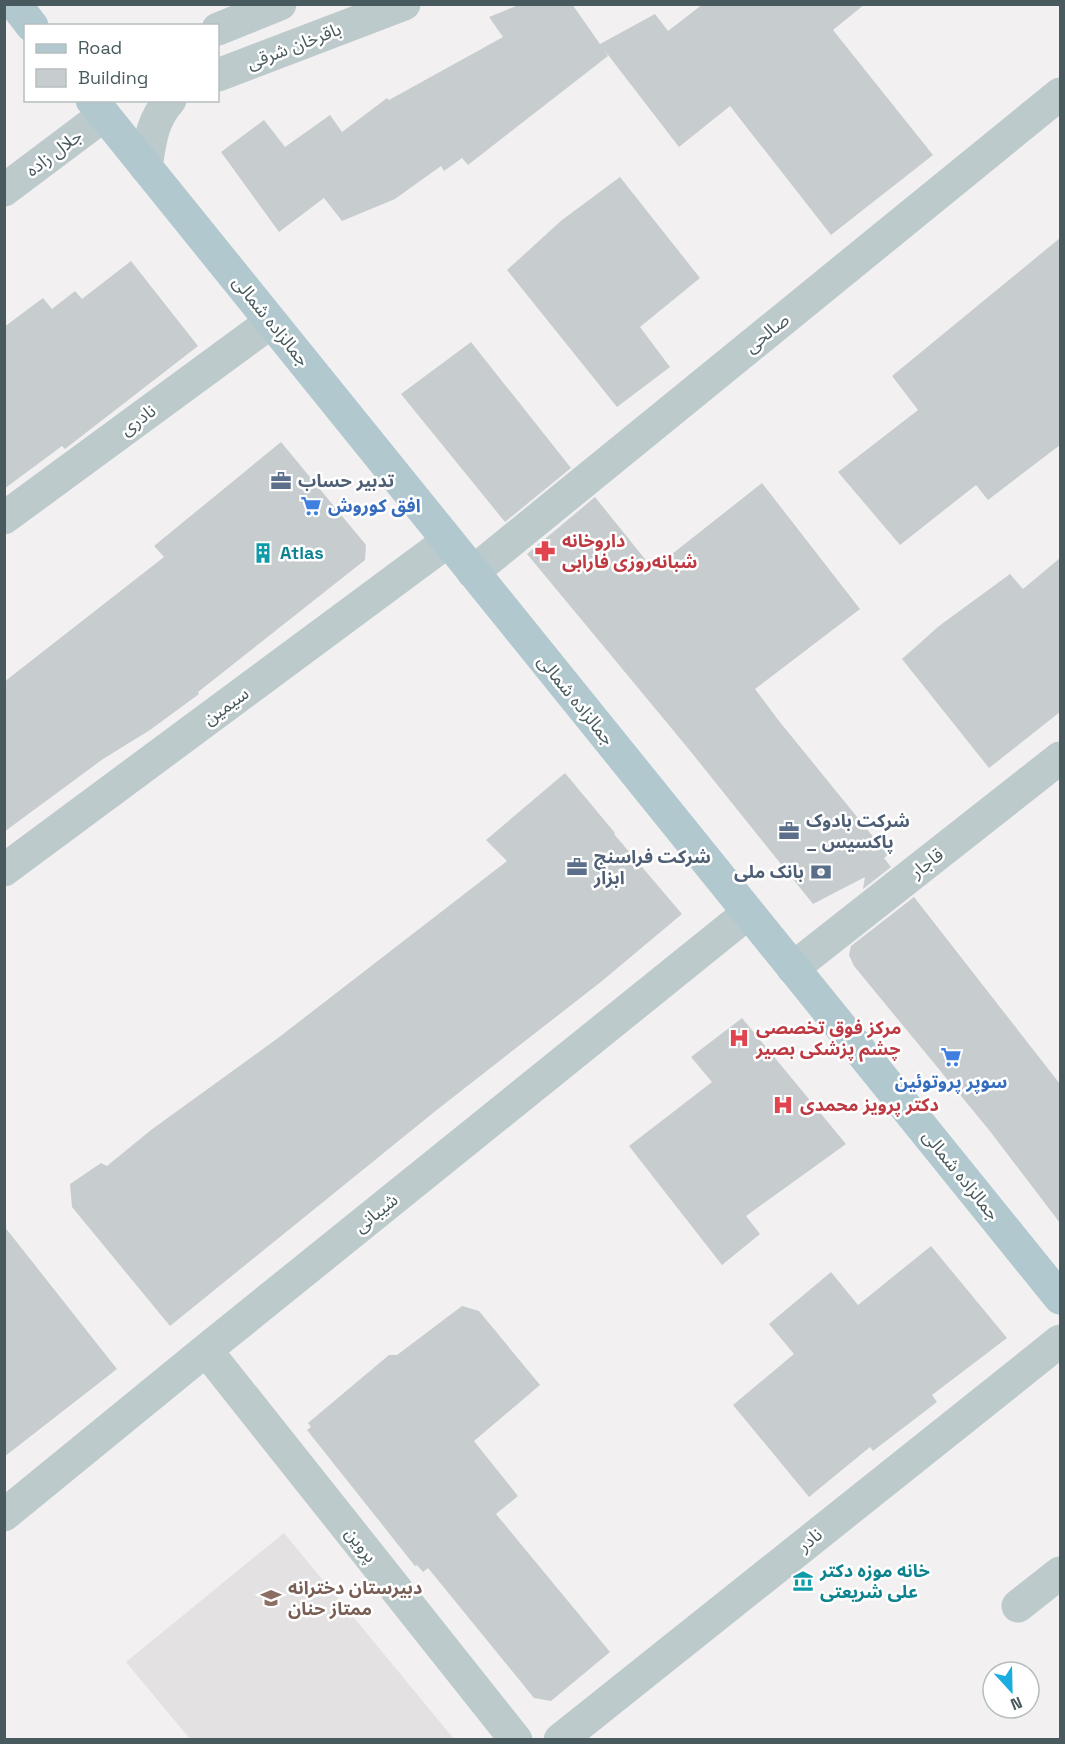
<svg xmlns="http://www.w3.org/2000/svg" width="1065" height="1744" viewBox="0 0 1065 1744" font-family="'Space Grotesk','Noto Sans Arabic',sans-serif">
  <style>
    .education { fill: #e3e1e2 }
    .building { fill: #c7cdcf }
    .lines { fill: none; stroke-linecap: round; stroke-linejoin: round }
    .minor { stroke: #bccacc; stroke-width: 33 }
    .major { stroke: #b0c8ce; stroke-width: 33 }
    .labels { text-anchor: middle; stroke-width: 5; stroke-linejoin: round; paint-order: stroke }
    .street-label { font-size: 18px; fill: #485a5d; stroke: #fff }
    .service-label { font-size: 18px; font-weight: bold; fill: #4e5e75; stroke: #fff; text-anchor: start }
    .shop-label { font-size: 18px; font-weight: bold; fill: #366cbe; stroke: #fff; text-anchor: start }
    .health-label { font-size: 18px; font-weight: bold; fill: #be3a42; stroke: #fff; text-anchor: start }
    .culture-label { font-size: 18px; font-weight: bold; fill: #0d838f; stroke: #fff; text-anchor: start }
    .education-label { font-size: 18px; font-weight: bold; fill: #785e54; stroke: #fff; text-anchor: start }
  </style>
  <rect width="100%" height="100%" fill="#f2f0f1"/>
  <!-- education -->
  <path class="education" d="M284 1533 454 1739H190L126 1662Z"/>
  <!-- building -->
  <path class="building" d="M521 4H572L600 44 655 14 668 31 703 4H865L833 30 933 155 831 235 730 106 679 147 605 51 608 56 468 165 462 158 444 171 441 166 395 199 342 221 324 198 279 232 221 152 264 120 285 147 330 115 342 132 387 98 389 100 503 37 489 17Z
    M620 177 700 278 640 327 670 367 617 407 507 270 562 220Z
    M1060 238V445L988 500 976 485 900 545 838 472 918 410 892 376Z
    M131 261 198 346 65 449 62 446 4 489V327L43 298 52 309 75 291 82 299Z
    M471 342 571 468 505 522 401 394Z
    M281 442 366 545 365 560 198 692 199 694 150 730 103 759 4 832V682L164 557 154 546Z
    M762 483 860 609 755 689 779 721 888 855 884 858 891 867 863 889 865 877 813 904 687 747 527 554 595 497 653 569Z
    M1060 558V712L989 768 902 659 939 626 1010 574 1023 589Z
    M565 773 615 833 614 834 682 914 602 981 438 1109 170 1326 72 1207 70 1184 101 1163 107 1166 151 1130 278 1038 507 861 486 840Z
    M914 897 1060 1084V1223L989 1130 854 966 849 955 851 946Z
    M742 1018 846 1144 746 1216 760 1234 722 1265 629 1146 712 1082 691 1057Z
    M4 1226 117 1369 4 1457Z
    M931 1246 1007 1338 932 1395 937 1402 873 1451 870 1447 809 1497 733 1405 794 1354 769 1324 831 1272 858 1305Z
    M462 1306 479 1311 540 1385 474 1441 518 1496 496 1514 610 1652 551 1701 534 1698 428 1568 423 1572 417 1565 415 1566 307 1430 311 1427 308 1423 389 1355H397Z"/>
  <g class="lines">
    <!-- minor -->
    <path class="minor" d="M218 29 280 4
      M218 75 404 4
      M146 167C150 141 152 120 170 100
      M4 190 104 115
      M4 518 271 322
      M473 572 1060 94
      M4 870 448 541
      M793 968 1060 758
      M206 1350 516 1740
      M4 1515 206 1350 748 913
      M1018 1606 1060 1573
      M560 1740 1060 1341"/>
    <!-- major -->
    <path class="major" d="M15 4 32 26
      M92 100 1060 1298"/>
  </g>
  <!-- icons -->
  <defs>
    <g id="office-bare" transform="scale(1.62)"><path d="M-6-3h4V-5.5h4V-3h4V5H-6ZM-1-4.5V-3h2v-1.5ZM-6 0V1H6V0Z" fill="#5c6f8a" stroke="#fff" stroke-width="2.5" paint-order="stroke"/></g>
    <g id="supermarket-bare" transform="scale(1.62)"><path d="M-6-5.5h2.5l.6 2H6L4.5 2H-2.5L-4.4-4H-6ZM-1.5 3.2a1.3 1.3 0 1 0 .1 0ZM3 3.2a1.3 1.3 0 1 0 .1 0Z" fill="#3f7fe0" stroke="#fff" stroke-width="2.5" paint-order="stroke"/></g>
    <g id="pharmacy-bare" transform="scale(1.62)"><path d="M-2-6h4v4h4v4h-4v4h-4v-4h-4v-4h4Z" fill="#e0444e" stroke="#fff" stroke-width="2.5" paint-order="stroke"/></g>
    <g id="building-bare" transform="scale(1.62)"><path d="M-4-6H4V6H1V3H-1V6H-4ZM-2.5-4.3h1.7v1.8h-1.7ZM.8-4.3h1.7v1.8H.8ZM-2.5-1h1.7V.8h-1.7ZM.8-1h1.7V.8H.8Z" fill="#0f9aa8" stroke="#fff" stroke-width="2.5" paint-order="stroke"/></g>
    <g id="bank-bare" transform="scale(1.62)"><path d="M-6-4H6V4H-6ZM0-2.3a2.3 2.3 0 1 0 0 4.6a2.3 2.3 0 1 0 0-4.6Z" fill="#5c6f8a" stroke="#fff" stroke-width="2.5" paint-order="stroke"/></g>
    <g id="hospital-bare" transform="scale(1.62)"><path d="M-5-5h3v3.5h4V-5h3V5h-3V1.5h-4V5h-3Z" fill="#e0444e" stroke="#fff" stroke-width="2.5" paint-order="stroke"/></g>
    <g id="museum-bare" transform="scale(1.62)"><path d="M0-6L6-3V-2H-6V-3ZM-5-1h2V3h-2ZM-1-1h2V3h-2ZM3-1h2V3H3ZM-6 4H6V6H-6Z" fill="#0f9aa8" stroke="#fff" stroke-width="2.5" paint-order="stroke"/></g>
    <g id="school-bare" transform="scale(1.62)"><path d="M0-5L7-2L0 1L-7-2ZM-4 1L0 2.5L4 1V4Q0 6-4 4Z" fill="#8d6e63" stroke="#fff" stroke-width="2.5" paint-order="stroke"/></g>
  </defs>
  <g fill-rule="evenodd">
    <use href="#office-bare" x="281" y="481"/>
    <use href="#supermarket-bare" x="311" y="506"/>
    <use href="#pharmacy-bare" x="545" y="551"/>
    <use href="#building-bare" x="263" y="553"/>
    <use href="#office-bare" x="789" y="831"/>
    <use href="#office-bare" x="577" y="867"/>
    <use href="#bank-bare" x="821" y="872"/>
    <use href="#hospital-bare" x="739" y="1038"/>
    <use href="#supermarket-bare" x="951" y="1057"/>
    <use href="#hospital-bare" x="783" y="1105"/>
    <use href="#museum-bare" x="803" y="1581"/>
    <use href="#school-bare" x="271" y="1598"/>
  </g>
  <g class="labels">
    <!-- street labels -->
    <g class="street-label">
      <text transform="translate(294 46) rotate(-21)" y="6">باقرخان شرقی</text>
      <text transform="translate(54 153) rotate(-37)" y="6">جلال زاده</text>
      <text transform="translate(271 321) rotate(51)" y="6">جمالزاده شمالی</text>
      <text transform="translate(767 333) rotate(-39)" y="6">صالحی</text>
      <text transform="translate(138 420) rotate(-36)" y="6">نادری</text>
      <text transform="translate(576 700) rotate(51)" y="6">جمالزاده شمالی</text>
      <text transform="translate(226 706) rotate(-36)" y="6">سیمین</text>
      <text transform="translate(927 863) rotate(-38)" y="6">قاجار</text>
      <text transform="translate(961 1175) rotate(51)" y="6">جمالزاده شمالی</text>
      <text transform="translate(376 1213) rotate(-39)" y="6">شیبانی</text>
      <text transform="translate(810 1540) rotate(-39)" y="6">نادر</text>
      <text transform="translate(361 1545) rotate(52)" y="6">پروین</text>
    </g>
    <!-- service labels -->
    <g class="service-label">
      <text x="298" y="487">تدبیر حساب</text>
      <text x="806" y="827">شرکت بادوک<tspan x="806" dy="21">_ پاکسیس</tspan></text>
      <text x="594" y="863">شرکت فراسنج<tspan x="594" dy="21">ابزار</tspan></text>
      <text x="804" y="878" text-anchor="end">بانک ملی</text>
    </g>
    <!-- shop labels -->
    <g class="shop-label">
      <text x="328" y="512">افق کوروش</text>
      <text x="951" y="1088" text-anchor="middle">سوپر پروتوئین</text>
    </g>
    <!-- health labels -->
    <g class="health-label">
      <text x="562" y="547">داروخانه<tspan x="562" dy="21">شبانه‌روزی فارابی</tspan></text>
      <text x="756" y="1034">مرکز فوق تخصصی<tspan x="756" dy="21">چشم پزشکی بصیر</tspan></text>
      <text x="800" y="1111">دکتر پرویز محمدی</text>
    </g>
    <!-- culture labels -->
    <g class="culture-label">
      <text x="280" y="559">Atlas</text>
      <text x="820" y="1577">خانه موزه دکتر<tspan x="820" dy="21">علی شریعتی</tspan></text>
    </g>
    <!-- education labels -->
    <g class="education-label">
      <text x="288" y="1594">دبیرستان دخترانه<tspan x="288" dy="21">ممتاز حنان</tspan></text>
    </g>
  </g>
  <!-- border -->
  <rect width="1065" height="1744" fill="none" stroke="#485a5d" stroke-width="12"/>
  <!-- legend -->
  <rect x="24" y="24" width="195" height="78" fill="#ffffff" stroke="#b6bdbe" stroke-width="1.5"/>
  <rect x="36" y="44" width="30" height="9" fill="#b0c8ce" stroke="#b6bdbe" stroke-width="1.5"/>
  <text x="78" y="54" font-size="18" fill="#485a5d">Road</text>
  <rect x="36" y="69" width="30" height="18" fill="#c7cdcf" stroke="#b6bdbe" stroke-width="1.5"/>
  <text x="78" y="84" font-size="18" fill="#485a5d">Building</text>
  <!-- north arrow -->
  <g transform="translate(1011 1690) rotate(158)"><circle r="28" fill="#ffffff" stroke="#b6bdbe" stroke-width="1.5"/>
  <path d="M0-4.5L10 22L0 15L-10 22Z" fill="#1cade0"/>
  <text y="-9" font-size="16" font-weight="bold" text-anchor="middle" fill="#485a5d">N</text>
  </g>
</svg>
